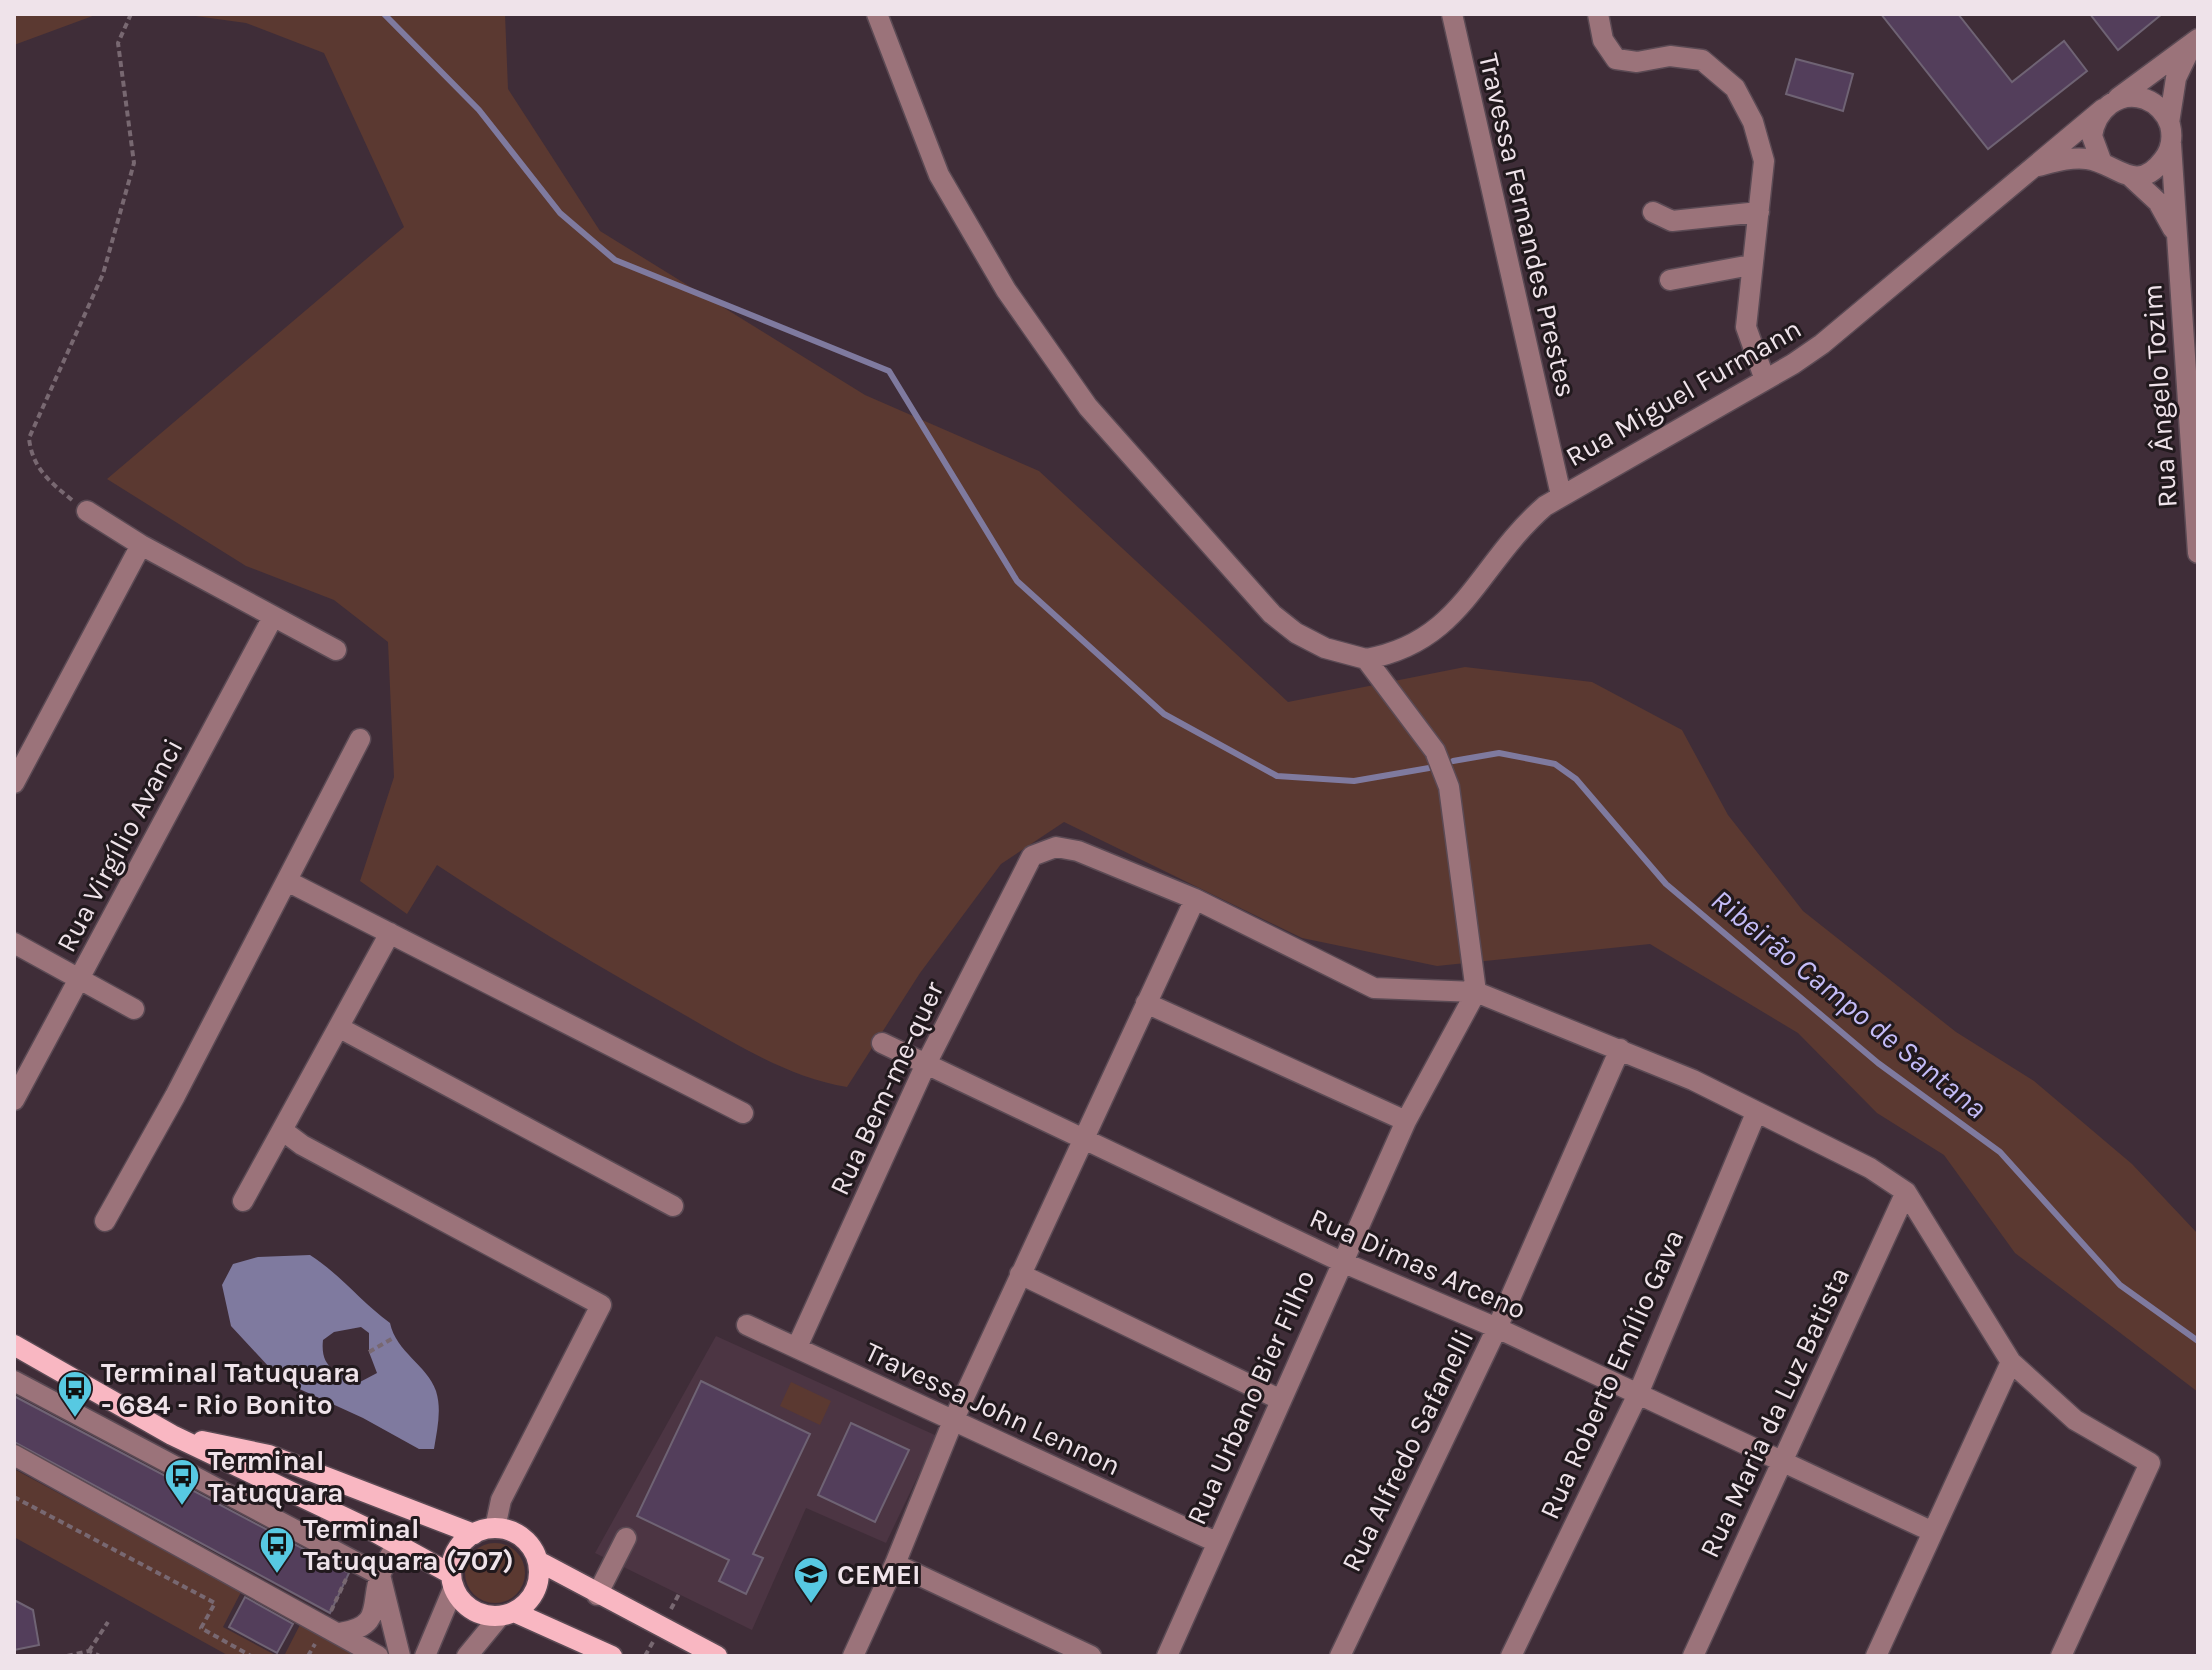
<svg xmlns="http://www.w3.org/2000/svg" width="2212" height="1670" viewBox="0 0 2212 1670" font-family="Karla,sans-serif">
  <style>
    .built { fill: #4c3543 }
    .green { fill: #5b3931 }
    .water { fill: #7f7a9f; fill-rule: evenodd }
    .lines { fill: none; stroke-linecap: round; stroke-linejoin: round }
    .stream { stroke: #7f7a9f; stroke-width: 6 }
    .building { fill: #533e5b; stroke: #6f6374; stroke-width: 2 }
    .minor-casing { stroke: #5b4a54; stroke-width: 23 }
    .major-casing { stroke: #5b4a54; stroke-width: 23 }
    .path { stroke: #786871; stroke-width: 4; stroke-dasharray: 6 4; stroke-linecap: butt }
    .minor { stroke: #9b737a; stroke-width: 20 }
    .major { stroke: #f9b7c2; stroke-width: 20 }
    .labels { text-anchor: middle; stroke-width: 6; stroke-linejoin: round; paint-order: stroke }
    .street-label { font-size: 28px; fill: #efe3ea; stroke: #21191d }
    .poi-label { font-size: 28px; font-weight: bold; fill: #efe3ea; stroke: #21191d; text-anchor: start }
    .water-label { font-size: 30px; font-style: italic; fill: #c4bcf8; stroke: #21191d }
  </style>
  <rect width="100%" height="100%" fill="#3f2d38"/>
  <!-- built -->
  <path class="built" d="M716 1336 937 1436 886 1543 806 1508 752 1630 595 1553Z"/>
  <!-- green -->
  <path class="green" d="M14 14H98L14 45Z
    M181 14H505L508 89 600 231 865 395 1039 471 1288 702 1465 667 1592 682 1682 730 1728 815 1803 911 1956 1032 2034 1081 2132 1164 2198 1234V1392L2015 1253 1944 1155 1877 1113 1798 1033 1650 944 1437 966 1302 938 1064 822 1001 864 920 973 847 1087C786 1077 729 1040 676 1010 594 964 515 917 437 865L407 914 360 881 394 777 388 642 334 600 246 566 107 479 404 227 324 53 246 23Z
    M791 1382 831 1401 820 1425 780 1406Z
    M14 1469 241 1592 223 1627 277 1656H229L14 1537Z
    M465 1573a30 30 0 1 1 60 0a30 30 0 1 1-60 0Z
    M304 1617 366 1656H284Z"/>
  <!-- water -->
  <path class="water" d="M310 1255C341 1275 361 1302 390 1323 396 1352 427 1365 436 1391 442 1410 437 1430 434 1449H419L363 1418 282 1381 231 1326 222 1285 233 1264 258 1257ZM361 1327 369 1333V1352L377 1373 360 1382C336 1373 320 1368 323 1340L334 1332Z"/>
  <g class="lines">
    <!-- stream -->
    <path class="stream" d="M384 14 479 110 560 213 615 260 889 371 1017 581 1164 714 1277 776 1354 781 1429 768
      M1453 761 1499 753 1555 764 1576 779 1666 884 1878 1063 2000 1152 2120 1285 2198 1341"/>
  </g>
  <!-- building -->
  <path class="building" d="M1881 14H1958L2012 82 2064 41 2087 71 1988 149Z
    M2090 14H2162L2118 50Z
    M1796 59 1853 74 1843 111 1786 94Z
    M701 1381 810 1434 753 1554 763 1558 746 1594 719 1581 729 1560 637 1516Z
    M14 1396 349 1573 330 1613 14 1442Z
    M851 1423 909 1450 875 1522 818 1495Z
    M245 1597 293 1624 277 1653 229 1627Z
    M14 1600 33 1610 39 1645 14 1650Z"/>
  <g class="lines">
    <!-- minor casing -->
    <g class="minor-casing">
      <path id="minor" d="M877 14 939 175 1006 290 1088 407 1272 614 1296 633 1325 648 1366 659 1435 751 1449 787 1476 992
        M1452 14 1561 495
        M1598 14 1603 40 1616 59 1637 62 1670 56 1702 60 1735 88 1753 122 1764 161 1746 327 1765 380
        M2118 98 2198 39
        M2169 123 2176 78 2190 49
        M2171 144 2198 553
        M2038 166C2054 162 2070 157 2087 159 2115 162 2136 196 2163 160 2171 150 2173 137 2170 125 2166 113 2156 103 2145 99 2118 90 2096 110 2092 136L2102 163
        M2131 177 2158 202 2173 229
        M1653 212 1672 221 1759 212
        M1670 280 1751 265
        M87 511 141 545 336 650
        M1366 659C1463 642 1477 565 1545 506L1793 364 1822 344 2103 109
        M14 783 141 545
        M287 881 743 1113
        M390 933 282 1130 302 1145 601 1305 501 1500 495 1528
        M14 943 134 1009
        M1146 1003 1406 1121
        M340 1028 673 1206
        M882 1043 1342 1262 1497 1328 1933 1532
        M14 1100 273 617
        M243 1201 282 1130
        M105 1221 175 1096 360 739
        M1020 1274 1279 1399
        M747 1325 1216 1542
        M797 1347 926 1064 1032 856 1056 847 1078 851 1195 899 1374 988 1476 992 1693 1080 1870 1168 1906 1192 2011 1362 2075 1420 2150 1463 2061 1656
        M14 1381 380 1575 400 1656
        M14 1455 378 1656
        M895 1564 1091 1656
        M597 1595 626 1538
        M340 1633C385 1626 369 1603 381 1573 385 1563 392 1554 396 1545
        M425 1656 454 1587
        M467 1656 500 1616
        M853 1656 895 1564 953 1421 1195 899
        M1167 1656 1406 1121 1476 992
        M1340 1656 1497 1328 1620 1049
        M1511 1656 1638 1394 1756 1113
        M1693 1656 1906 1192
        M1876 1656 2011 1362"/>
    </g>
    <!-- major casing -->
    <g class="major-casing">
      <path id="major" d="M14 1345 172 1435 371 1530 451 1574
        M202 1441 269 1455 474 1534
        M451 1572a44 44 0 1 1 88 0a44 44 0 1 1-88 0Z
        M538 1561 717 1656
        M514 1612 612 1656"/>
    </g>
    <!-- path -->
    <path class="path" d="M72 500C50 482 32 468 29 438L103 274 134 163 118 43 131 14
      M369 1352 393 1338
      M14 1497 215 1603 201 1628 251 1656
      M671 1609 679 1594
      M331 1611 346 1579
      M89 1651 108 1622
      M67 1656 89 1651 100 1656
      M308 1656 315 1644
      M645 1656 653 1642"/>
    <!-- minor -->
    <use href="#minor" class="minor"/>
    <!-- major -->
    <use href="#major" class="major"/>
  </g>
  <!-- icons -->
  <defs>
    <g id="bus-pin" transform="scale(1.8)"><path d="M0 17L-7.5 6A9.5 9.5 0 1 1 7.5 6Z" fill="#57c9e2" stroke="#21191d"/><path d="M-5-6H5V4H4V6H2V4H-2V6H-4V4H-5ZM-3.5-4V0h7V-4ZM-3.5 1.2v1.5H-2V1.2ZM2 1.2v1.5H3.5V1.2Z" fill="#111"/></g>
    <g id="school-pin" transform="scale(1.8)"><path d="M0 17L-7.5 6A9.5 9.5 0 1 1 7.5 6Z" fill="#57c9e2" stroke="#21191d"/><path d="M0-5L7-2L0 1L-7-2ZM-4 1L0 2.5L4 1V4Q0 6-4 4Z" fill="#111"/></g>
  </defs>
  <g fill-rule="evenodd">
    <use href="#bus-pin" x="75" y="1388"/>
    <use href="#bus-pin" x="182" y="1476"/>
    <use href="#bus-pin" x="277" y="1544"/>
    <use href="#school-pin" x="811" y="1574"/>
  </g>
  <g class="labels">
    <!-- street labels -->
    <g class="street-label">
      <text transform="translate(1528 225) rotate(77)" y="10">Travessa Fernandes Prestes</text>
      <text transform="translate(1683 392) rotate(-30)" y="10">Rua Miguel Furmann</text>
      <text transform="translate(2159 396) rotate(-94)" y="10">Rua Ângelo Tozim</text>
      <text transform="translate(119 845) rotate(-62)" y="10">Rua Virgílio Avanci</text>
      <text transform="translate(886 1088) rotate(-65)" y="10">Rua Bem-me-quer</text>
      <text transform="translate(1418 1263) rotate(24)" y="10">Rua Dimas Arceno</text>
      <text transform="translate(1611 1374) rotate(-66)" y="10">Rua Roberto Emílio Gava</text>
      <text transform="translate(1250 1397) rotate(-66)" y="10">Rua Urbano Bier Filho</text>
      <text transform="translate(993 1408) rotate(25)" y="10">Travessa John Lennon</text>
      <text transform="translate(1774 1412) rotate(-65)" y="10">Rua Maria da Luz Batista</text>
      <text transform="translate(1407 1450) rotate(-64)" y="10">Rua Alfredo Safanelli</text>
    </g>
    <!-- poi labels -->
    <g class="poi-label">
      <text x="101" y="1382">Terminal Tatuquara<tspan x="101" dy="32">- 684 - Rio Bonito</tspan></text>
      <text x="208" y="1470">Terminal<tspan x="208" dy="32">Tatuquara</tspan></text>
      <text x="303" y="1538">Terminal<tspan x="303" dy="32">Tatuquara (707)</tspan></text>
      <text x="837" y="1584">CEMEI</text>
    </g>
    <!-- water labels -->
    <g class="water-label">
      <text transform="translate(1849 1004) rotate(39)" y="10">Ribeirão Campo de Santana</text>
    </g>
  </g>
  <!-- border -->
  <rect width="2212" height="1670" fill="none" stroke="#efe3ea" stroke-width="32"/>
</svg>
